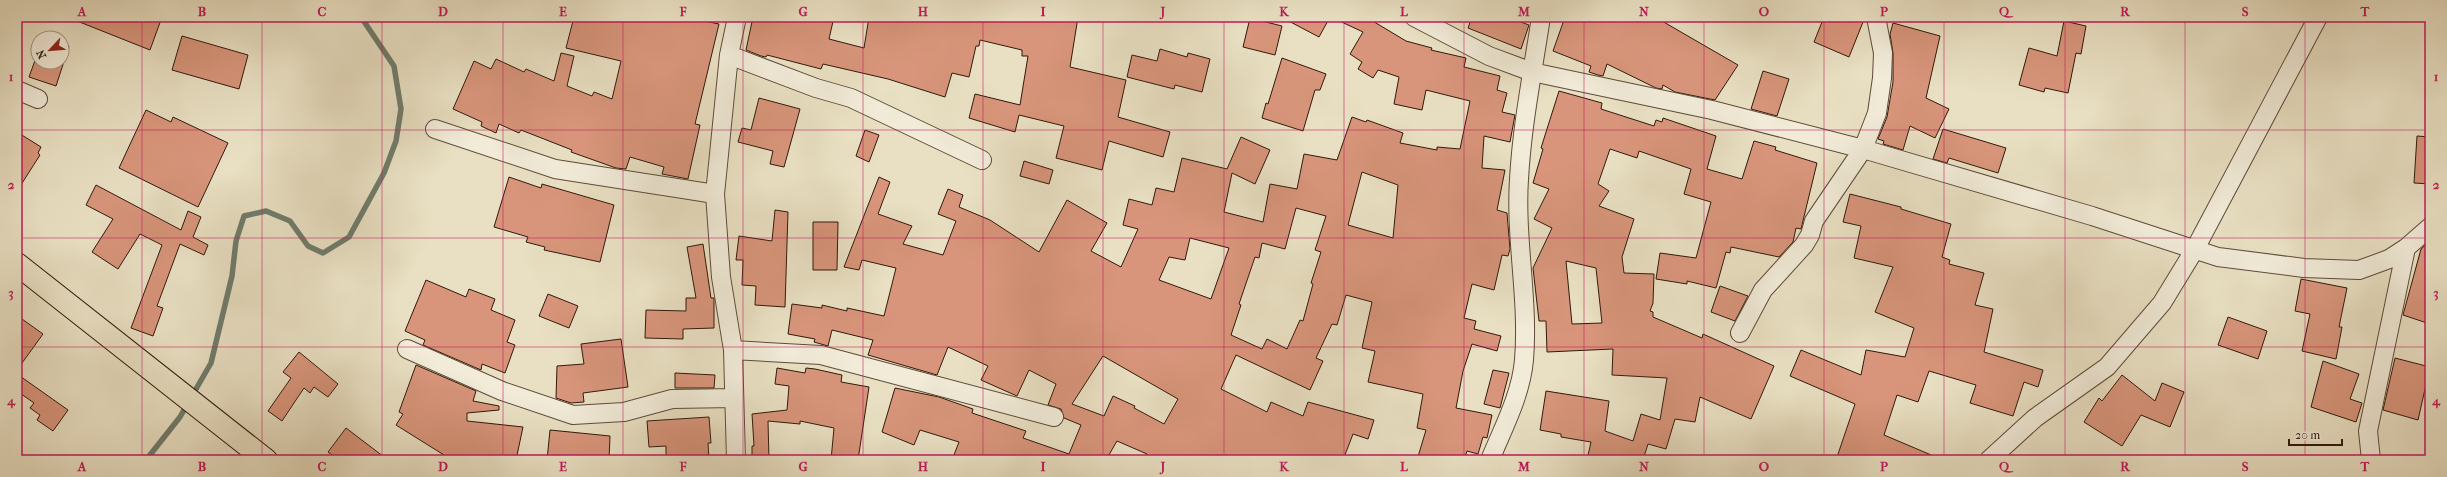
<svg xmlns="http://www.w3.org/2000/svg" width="2447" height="477" viewBox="0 0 2447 477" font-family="'IM FELL French Canon',serif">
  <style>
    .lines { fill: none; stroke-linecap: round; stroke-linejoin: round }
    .stream { stroke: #6f7c6c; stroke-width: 5.5 }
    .building { fill: #d8957b; stroke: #31190b; fill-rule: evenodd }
    .minor-casing { stroke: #5f4b39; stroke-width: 20 }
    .major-casing { stroke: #31190b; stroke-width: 24 }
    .minor { stroke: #f1ebd8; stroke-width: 18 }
    .major { stroke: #e9e0c3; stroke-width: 22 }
    .grid { fill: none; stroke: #c2185b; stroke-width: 1; stroke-opacity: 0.55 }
    .neatline { fill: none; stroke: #c2185b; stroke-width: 1.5 }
    .grid-label { font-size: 13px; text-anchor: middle; font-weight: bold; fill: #c2185b }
  </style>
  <rect width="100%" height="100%" fill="#e9e0c3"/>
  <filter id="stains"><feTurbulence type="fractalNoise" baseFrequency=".005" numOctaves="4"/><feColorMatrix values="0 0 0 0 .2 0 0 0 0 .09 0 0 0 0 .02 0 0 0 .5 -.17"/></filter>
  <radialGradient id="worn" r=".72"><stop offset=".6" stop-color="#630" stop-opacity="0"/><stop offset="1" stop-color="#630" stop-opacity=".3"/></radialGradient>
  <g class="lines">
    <!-- stream -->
    <path class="stream" d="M192 396 211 363 232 276 236 241 244 216 266 211 290 221 308 246 323 253 349 237 384 173 396 141 401 109 394 66 361 17
      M146 460 180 417 188 403"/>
  </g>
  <!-- building -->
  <path class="building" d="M67 17H162L150 50Z
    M574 17H685L719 24 695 124 700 125 688 179 662 174 664 167 630 157 626 169 616 168 571 152 572 150 521 130 519 133 499 124 496 133 481 126 482 122 453 109 474 61 491 69 496 59 524 72 526 69 554 81 561 53 574 56 567 86 592 96 594 92 612 99 621 61 566 48Z
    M753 17H834L829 39 864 48 869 17H1078L1070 67 1126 80 1118 117 1170 132 1163 157 1109 141 1102 170 1056 158 1064 126 1019 115 1015 132 969 118 975 94 1020 105 1028 56H1022V50L980 40 979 46H976L969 77 952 73 945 97 888 79 823 64 821 69 767 55 766 57 761 56 746 50Z
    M1281 17H1330L1319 37Z
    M1331 17H1366L1406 41 1432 48 1431 50 1466 58 1464 67 1500 76 1497 90 1507 93 1502 112 1515 115 1510 142 1484 136 1482 168 1505 170 1497 210 1507 213 1510 249 1508 256 1502 255 1494 290 1472 284 1464 318 1476 321 1474 329 1501 336 1497 351 1472 344 1463 371 1456 408 1492 415 1487 438 1483 437 1478 454 1467 451 1464 460H1417L1426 430 1417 428 1423 394 1368 382 1375 351 1362 348 1372 302 1346 295 1337 325 1332 324 1316 358 1323 361 1310 390 1236 355 1221 389 1267 412 1271 402 1303 416 1308 402 1374 420 1368 439 1353 434 1343 460H1143L1147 454 1117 441 1106 460H952L959 442 920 430 914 445 882 432 895 388 939 397 973 409 972 413 1026 431 1023 438 1069 454 1081 425 1064 418 1061 409 1048 405 1056 384 1029 370 1017 396 981 380 988 366 948 347 937 375 868 355 873 340 832 330 828 346 814 342 815 339 788 334 792 304 822 308V305L847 311V308L884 316 896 268 862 260 859 270 844 267 879 177 890 182 878 214 912 226 903 244 943 255 956 221 938 214 948 189 963 195 959 207 990 220 1039 252 1067 200 1107 223 1091 251 1121 267 1138 229 1123 225 1129 199 1152 205 1156 188 1174 192 1182 158 1227 169 1241 137 1270 150 1255 184 1232 173 1224 212 1263 222 1270 184 1297 189 1304 154 1337 160 1352 117 1366 122 1367 120 1403 133 1400 143 1437 150V147L1460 149 1470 101 1426 90 1422 110 1394 104 1399 77 1378 70 1373 78 1358 69 1362 62 1350 54 1363 32ZM1362 172 1398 185 1393 238 1348 225ZM1296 208 1326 216 1315 250 1321 252 1311 283 1313 284 1303 321 1300 320 1287 349 1267 339 1262 349 1231 335 1241 305 1239 304 1255 257 1259 258 1262 243 1285 249ZM1190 238 1229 248 1211 299 1159 280 1169 257 1185 260ZM1103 356 1178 399 1164 424 1134 408 1135 406 1113 396 1104 416 1072 404Z
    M1472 17H1507L1529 25 1521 49 1468 28Z
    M1565 17H1655L1738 65 1715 100 1675 92 1663 85 1662 89 1656 88 1607 64 1603 76 1598 75 1589 72 1591 66 1553 51Z
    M1824 17H1865L1849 57 1814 42Z
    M1250 18 1282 26 1275 55 1243 47Z
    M2064 21 2086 26 2081 54 2076 53 2068 93 2045 88 2044 92 2019 85 2029 48 2057 56Z
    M1893 23 1940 36 1926 98 1949 109 1935 138 1910 126 1903 150 1883 144 1884 141 1878 139 1887 117 1893 82V53L1890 34Z
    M182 36 248 55 239 89 172 70Z
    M62 44 69 46 56 86 29 77 38 52V62H62Z
    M1160 49 1187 57 1188 53 1210 59 1202 92 1175 85 1174 89 1127 77 1132 55 1157 61Z
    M1282 58 1326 74 1320 90H1315L1303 131 1262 118 1266 103 1268 104Z
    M1763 71 1789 79 1777 116 1751 109Z
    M1559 91 1602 103 1601 109 1654 126 1656 120 1662 122 1663 118 1716 136 1707 169 1742 179 1754 141 1776 147 1775 150 1817 163 1801 229 1796 228 1793 242 1779 257 1731 247 1730 253 1726 252 1716 288 1687 281V284L1656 279 1660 253 1696 258 1711 202 1684 194 1691 169 1639 151 1637 158 1610 149 1598 184 1609 191 1599 206 1634 219 1622 257 1624 273 1654 274 1653 303 1650 311 1653 312V317L1702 338 1703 334 1774 366 1751 419 1700 397 1695 422 1675 419 1666 449 1648 444 1643 460H1587L1591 442 1561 437V434L1540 430 1546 391 1609 401 1605 431 1633 441 1641 414 1660 420 1667 378 1612 375 1613 349 1547 352 1546 321H1539L1533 268 1552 228 1534 219 1549 189 1533 183 1543 149 1541 148ZM1566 261 1596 268 1602 323 1572 324Z
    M759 98 800 109 784 167 770 164 773 151 738 142 742 128 751 130Z
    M146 110 171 122 173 117 228 143 198 207 119 168Z
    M1943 129 2006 148 1998 173 1949 158 1947 163 1933 159Z
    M865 130 879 135 869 162 856 156Z
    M17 132 41 147 38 153 40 155 17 191Z
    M2417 136 2430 137V184L2414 183Z
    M1024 161 1053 170 1049 184 1020 176Z
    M509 177 541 188 542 184 614 205 600 262 544 250 545 247 526 242 528 237 494 227Z
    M96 185 181 230 188 211 201 217 193 237 208 245 204 255 180 244 157 306 163 308 153 336 131 328 162 245 140 234 118 269 92 252 113 219 86 205Z
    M1850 194 1901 207V209L1951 224 1942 257 1950 260 1949 264 1984 273 1975 305 1993 309 1984 352 2043 370 2038 387 2024 382 2013 416 1970 403 1976 385 1929 371 1918 402 1897 395 1884 435 1943 460H1836L1855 404 1790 376 1801 350 1861 375 1866 350 1905 357 1914 328 1875 312 1893 267 1854 258 1861 226 1843 222Z
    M775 210 788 212 785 307 755 305 756 286 742 285 743 260H736L739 236 772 241Z
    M813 222H838L837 270H813Z
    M2430 241V324L2403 315 2421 249Z
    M703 244 711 298H714V328L683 329V339L645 338 646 310 686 311V298H696L687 247Z
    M2301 279 2347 288 2339 327H2342L2336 359 2302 351 2310 314 2295 311Z
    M426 280 466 297 469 289 495 299 491 310 515 320 507 342 515 345 505 373 482 364 481 370 423 345 425 340 405 331Z
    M1720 286 1748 296 1735 321 1711 312Z
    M548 294 578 306 569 328 539 316Z
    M2228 317 2267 331 2258 359 2218 345Z
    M22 319 43 334 17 370V326Z
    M621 339 628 387 583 393 584 402 571 403 556 398 557 366 584 364 581 344Z
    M299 352 338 384 328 397 314 387 310 393 304 388 282 421 268 411 291 378 283 372Z
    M2395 358 2430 367 2418 420 2383 410Z
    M2323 361 2359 374 2350 399 2362 403 2356 422 2311 407Z
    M416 365 476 391 473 401 499 406V410L467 413V421L523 427 516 460H452L396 425 403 414 399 412Z
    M777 368 805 373 806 368 815 369 842 375 841 382 869 387 858 460H831L834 428 800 421V424L768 421 769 460H752V446H754L752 414 787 410 789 386 775 384Z
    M1493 370 1509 373 1500 408 1484 404Z
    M675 373 715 375 714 388H675Z
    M17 374 68 410 53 431 37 420 40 415 30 408 34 403 17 391Z
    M2122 375 2155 401 2162 383 2184 392 2170 427 2141 415 2122 446 2084 422 2099 398 2102 401Z
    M709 417 711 443H708L709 460H666V446L649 447 647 421Z
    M346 428 388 460H338L328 452Z
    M550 430 610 436 609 460H547Z"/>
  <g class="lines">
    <!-- minor casing -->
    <g class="minor-casing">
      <path id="minor" d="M1414 17 1489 56 1532 72 1712 110 1863 149 2092 216 2218 257 2304 268 2359 270 2389 259 2406 248 2430 227
        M729 55 816 88 851 98 982 160
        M17 90 38 99
        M435 129 555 169 715 194
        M1740 333 1763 290 1804 245 1810 235 1814 221 1863 149 1877 113 1882 78 1883 53 1876 17
        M407 349 502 391 573 415 624 412 672 399 734 398
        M733 350 821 355 1054 417
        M736 460 733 350 721 277 715 194 729 55 737 17
        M1490 460C1503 428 1521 395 1524 360 1529 300 1515 239 1519 179 1522 125 1533 70 1541 17
        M1989 460 2035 418 2107 367 2162 303 2195 249 2318 17
        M2371 460 2368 431 2406 248"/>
    </g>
    <!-- major casing -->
    <g class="major-casing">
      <path id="major" d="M17 264 266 460"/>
    </g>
    <!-- minor -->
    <use href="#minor" class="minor"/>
    <!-- major -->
    <use href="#major" class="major"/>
  </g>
  <!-- grid -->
  <path class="grid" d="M142 17V460M262 17V460M382 17V460M503 17V460M623 17V460M743 17V460M863 17V460M983 17V460M1103 17V460M1224 17V460M1344 17V460M1464 17V460M1584 17V460M1704 17V460M1824 17V460M1944 17V460M2065 17V460M2185 17V460M2305 17V460M17 130H2430M17 238H2430M17 347H2430"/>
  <!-- margin -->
  <rect width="2447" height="477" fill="none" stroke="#e9e0c3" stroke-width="44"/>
  <!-- north arrow -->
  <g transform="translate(50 50) rotate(244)"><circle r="19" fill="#f1ebd8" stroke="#a49786"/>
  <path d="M0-3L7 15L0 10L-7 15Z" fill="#8f2418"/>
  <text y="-6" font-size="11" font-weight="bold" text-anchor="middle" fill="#31190b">N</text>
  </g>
  <!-- scale -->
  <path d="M2289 439v6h53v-6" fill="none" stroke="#31190b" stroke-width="2"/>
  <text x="2295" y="439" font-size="12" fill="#31190b" stroke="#f1ebd8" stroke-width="3" paint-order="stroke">20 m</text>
  <rect x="22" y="22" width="2403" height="433" class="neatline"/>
  <g class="grid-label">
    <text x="82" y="16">A</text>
    <text x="202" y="16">B</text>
    <text x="322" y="16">C</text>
    <text x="443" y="16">D</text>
    <text x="563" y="16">E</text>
    <text x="683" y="16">F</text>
    <text x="803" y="16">G</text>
    <text x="923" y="16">H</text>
    <text x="1043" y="16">I</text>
    <text x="1163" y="16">J</text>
    <text x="1284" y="16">K</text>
    <text x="1404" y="16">L</text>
    <text x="1524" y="16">M</text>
    <text x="1644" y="16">N</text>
    <text x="1764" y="16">O</text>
    <text x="1884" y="16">P</text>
    <text x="2004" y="16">Q</text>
    <text x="2125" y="16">R</text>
    <text x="2245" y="16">S</text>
    <text x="2365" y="16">T</text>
    <text x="11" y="81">1</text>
    <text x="2436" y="81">1</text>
    <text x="11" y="189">2</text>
    <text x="2436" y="189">2</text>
    <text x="11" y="297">3</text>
    <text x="2436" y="297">3</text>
    <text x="11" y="405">4</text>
    <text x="2436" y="405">4</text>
    <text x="82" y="471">A</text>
    <text x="202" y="471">B</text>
    <text x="322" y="471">C</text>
    <text x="443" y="471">D</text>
    <text x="563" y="471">E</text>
    <text x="683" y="471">F</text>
    <text x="803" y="471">G</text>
    <text x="923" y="471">H</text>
    <text x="1043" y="471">I</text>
    <text x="1163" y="471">J</text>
    <text x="1284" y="471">K</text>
    <text x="1404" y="471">L</text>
    <text x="1524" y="471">M</text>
    <text x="1644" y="471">N</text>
    <text x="1764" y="471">O</text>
    <text x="1884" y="471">P</text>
    <text x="2004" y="471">Q</text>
    <text x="2125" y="471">R</text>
    <text x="2245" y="471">S</text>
    <text x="2365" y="471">T</text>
  </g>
  <rect width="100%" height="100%" filter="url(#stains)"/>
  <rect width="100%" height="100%" fill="url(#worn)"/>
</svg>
